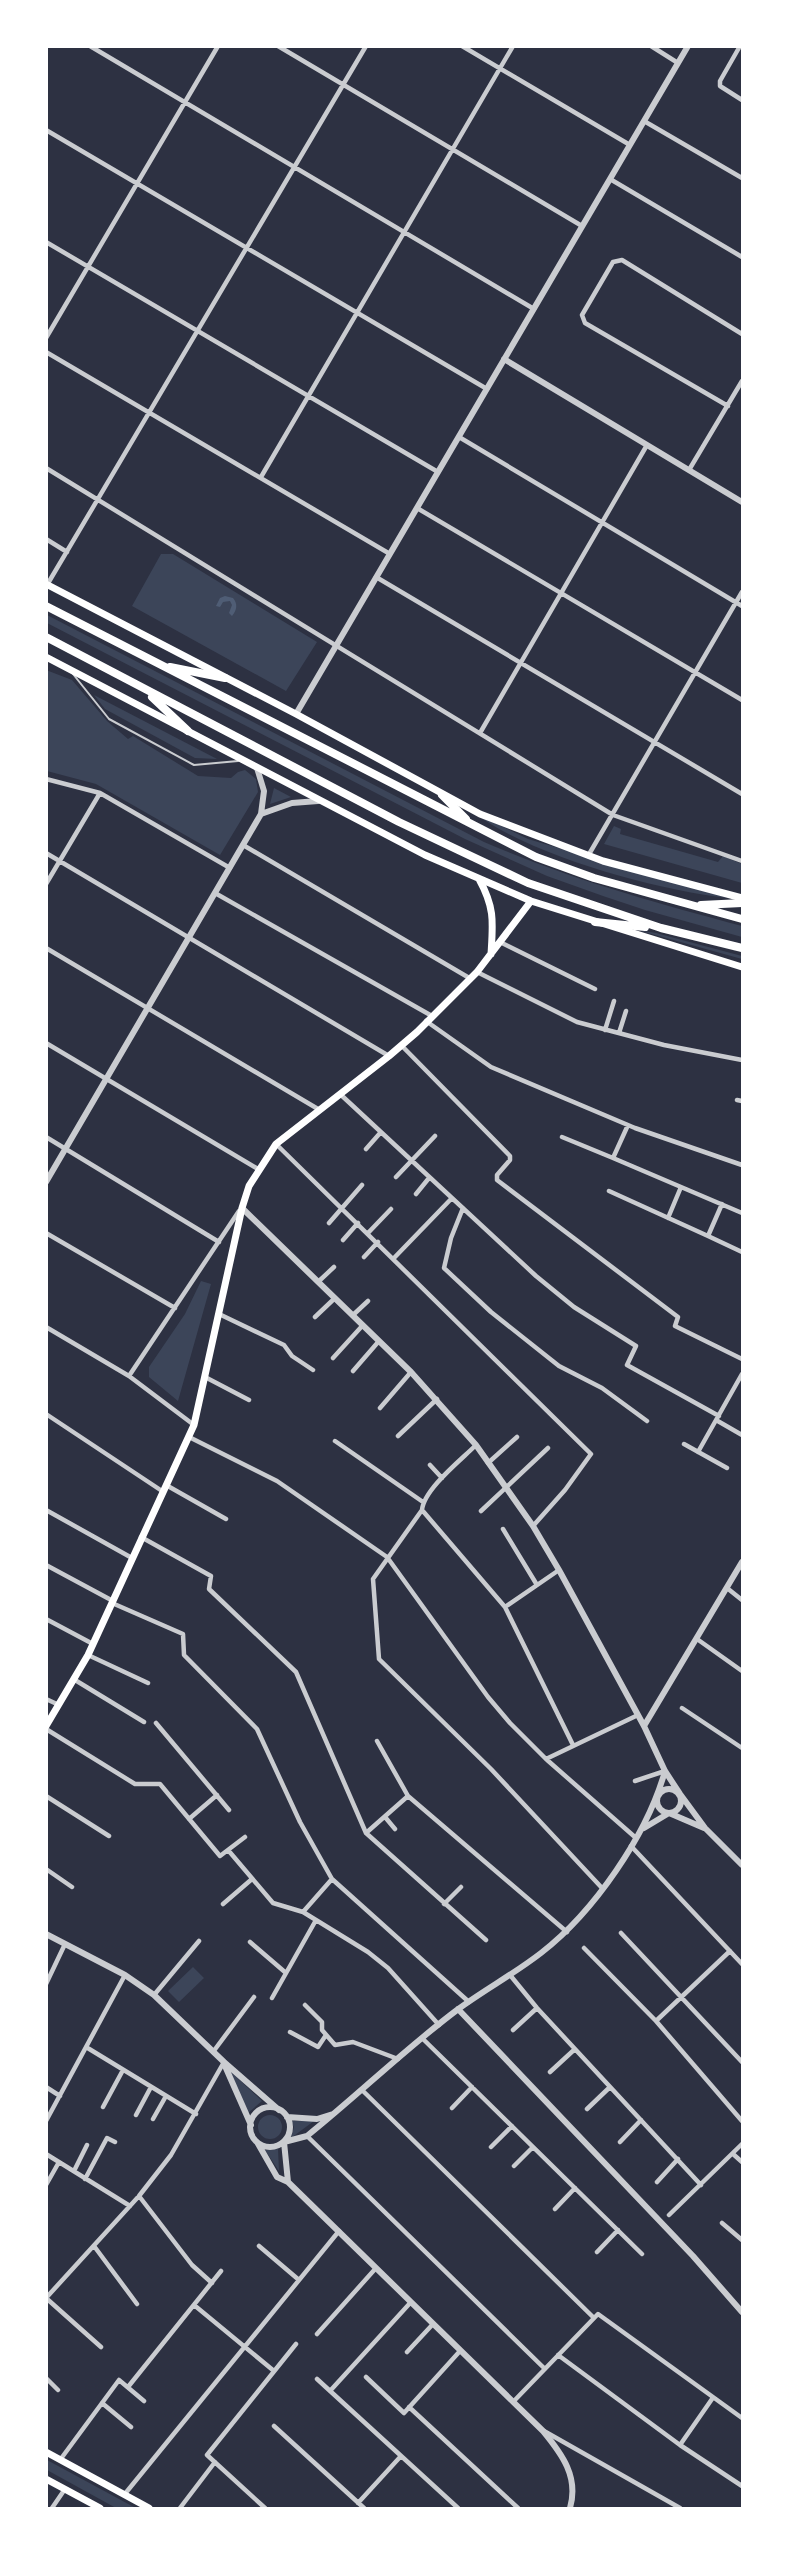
<svg xmlns="http://www.w3.org/2000/svg" width="789" height="2555" viewBox="0 0 789 2555" font-family="'Noto Sans',sans-serif">
  <style>
    .green { fill: #3c4559 }
    .water { fill: #4f5d75 }
    .lines { fill: none; stroke-linecap: round; stroke-linejoin: round }
    .service { stroke: #caccd0; stroke-width: 2 }
    .minor { stroke: #caccd0; stroke-width: 4.5 }
    .tertiary { stroke: #caccd0; stroke-width: 6 }
    .secondary { stroke: #fff; stroke-width: 7 }
    .trunk { stroke: #fff; stroke-width: 8 }
  </style>
  <rect width="100%" height="100%" fill="#2d3142"/>
  <!-- green -->
  <path class="green" d="M161 554H173L317 642 286 691 132 606Z
    M47 615 484 842C570 879 652 902 742 926V937L645 910 603 896 547 876 465 839 47 623Z
    M46 670 72 680 107 721 128 739 133 736 198 776 231 778 238 772 245 770 256 779 258 792 220 855 96 784 47 771Z
    M94 695 217 759 195 758 105 709Z
    M274 788 291 797 270 804Z
    M474 813 528 839 728 898C656 890 532 856 474 813Z
    M614 826 621 829 620 834 718 862 723 856 742 864V883L604 844Z
    M637 930 656 933 742 956V959Z
    M201 1281 211 1284 178 1401 149 1377V1367L185 1314Z
    M193 1967 204 1978 179 2002 168 1991Z
    M230 2071 262 2101 248 2113Z
    M258 2127a12 12 0 1 1 24 0a12 12 0 1 1-24 0Z
    M291 2121H314L291 2138 294 2127Z
    M278 2149 279 2171 265 2150Z
    M47 2460 130 2505 136 2508H116L47 2470Z"/>
  <!-- water -->
  <path class="water" d="M225 596 233 598C238 604 237 610 232 616L229 613 232 605 230 601 223 602 220 607 216 606 220 598Z"/>
  <g class="lines">
    <!-- service -->
    <path class="service" d="M73 674 109 719 194 765 238 761"/>
    <!-- minor -->
    <path class="minor" d="M90 46 534 309
      M278 46 582 226
      M462 46 630 145
      M651 46 678 63
      M740 46 720 81V86L742 100
      M644 121 742 178
      M46 130 487 389
      M610 179 742 257
      M46 242 438 472
      M46 338 218 46
      M46 352 390 554
      M728 406 585 323 582 315 613 262 622 260 742 334
      M459 437 742 606
      M46 468 613 815 742 861
      M689 470 742 381
      M261 477 513 46
      M417 508 742 700
      M46 539 67 552
      M376 577 742 794
      M47 585 366 46
      M480 733 647 445
      M46 779 100 793 230 868
      M243 845 471 979
      M46 853 389 1056
      M588 856 742 592
      M46 884 100 793
      M215 893 432 1016
      M500 942 595 989
      M46 948 318 1109
      M477 972 577 1022 664 1045 742 1060
      M426 1021 491 1067 635 1128 742 1165
      M605 1030 614 1001
      M619 1033 626 1011
      M46 1043 258 1169
      M401 1045 510 1156V1160L497 1175V1180L678 1317 675 1326 742 1359
      M340 1094 536 1276 574 1307 636 1346 627 1365 719 1416
      M737 1100 742 1101
      M628 1125 613 1158 742 1213
      M46 1137 219 1242
      M562 1137 613 1158
      M276 1144 591 1454 565 1490 533 1526
      M366 1149 381 1132
      M396 1177 435 1136
      M609 1191 708 1236 722 1204
      M416 1194 429 1178
      M463 1208 451 1238 444 1268 491 1312 559 1366 602 1388 647 1421
      M668 1218 681 1187
      M329 1223 362 1185
      M46 1233 175 1308
      M368 1233 391 1209
      M708 1236 742 1252
      M343 1240 358 1223
      M364 1257 378 1242
      M394 1258 452 1198
      M318 1282 334 1267
      M219 1314 284 1345 292 1356 313 1370
      M353 1315 368 1301
      M315 1317 335 1298
      M46 1327 129 1376 194 1425
      M333 1358 363 1325
      M353 1371 379 1341
      M129 1376 239 1211
      M205 1377 249 1400
      M380 1408 411 1372
      M46 1414 162 1491
      M716 1420 742 1435
      M398 1436 437 1399
      M189 1437 277 1481 387 1557 488 1697 510 1723 546 1759 636 1838
      M335 1441 423 1502
      M684 1444 727 1468
      M476 1445C461 1460 424 1489 422 1510L373 1579 379 1659 491 1769 602 1888
      M698 1452 742 1374
      M488 1463 517 1437
      M430 1465 442 1478
      M166 1485 226 1519
      M46 1510 132 1558
      M422 1510 505 1607 573 1745
      M481 1511 548 1448
      M503 1529 537 1585
      M141 1537 211 1576 209 1589 296 1672 366 1833 486 1940
      M46 1565 113 1601
      M727 1588 742 1600
      M112 1603 183 1634 184 1655 257 1729 300 1822 332 1879 469 2002
      M505 1607 559 1570
      M46 1619 93 1644
      M697 1639 742 1671
      M88 1655 148 1683
      M75 1680 144 1722
      M46 1699 59 1705
      M682 1708 742 1748
      M156 1723 229 1810
      M46 1729 135 1784H160L220 1856 245 1837
      M377 1741 408 1796 567 1932
      M546 1759 638 1715
      M635 1781 665 1771
      M46 1796 109 1836
      M385 1817 395 1829
      M189 1819 217 1795
      M366 1833 408 1796
      M631 1846 742 1964
      M228 1850 273 1903 303 1912 368 1952 388 1968 439 2025
      M46 1869 72 1887
      M223 1904 252 1879
      M444 1904 461 1887
      M303 1912 332 1879
      M621 1933 742 2062
      M250 1942 286 1973
      M584 1948 656 2021 742 2121
      M510 1975 537 2008 701 2185
      M46 1984 65 1944
      M154 1995 199 1941
      M272 1998 316 1920
      M305 2005 322 2022V2030L335 2045 353 2042 398 2059
      M656 2021 730 1951
      M513 2030 537 2008
      M290 2032 318 2047 326 2035
      M422 2038 642 2254
      M86 2047 196 2114
      M213 2052 254 1997
      M550 2072 575 2049
      M46 2087 60 2096
      M362 2090 594 2318
      M103 2107 123 2070
      M452 2108 472 2087
      M587 2109 610 2087
      M136 2115 151 2087
      M153 2119 166 2096
      M46 2121 125 1975
      M307 2136 545 2369
      M620 2142 641 2120
      M491 2147 512 2126
      M46 2154 130 2206
      M733 2154 742 2162
      M514 2166 533 2147
      M74 2171 87 2145
      M85 2179 107 2138 115 2142
      M657 2182 678 2159
      M46 2185 59 2162
      M139 2196 192 2265 212 2283
      M555 2209 575 2188
      M669 2215 742 2144
      M722 2223 742 2240
      M94 2246 137 2304
      M259 2246 299 2280
      M597 2252 618 2230
      M46 2298 139 2196 171 2155 224 2062
      M46 2298 101 2347
      M194 2305 274 2371
      M317 2334 376 2268
      M407 2352 433 2324
      M558 2355 680 2445 742 2486
      M366 2377 404 2413 460 2351
      M46 2378 58 2390
      M317 2379 458 2508
      M128 2387 221 2271
      M330 2391 411 2302
      M513 2402 598 2314 742 2418
      M102 2403 131 2427
      M409 2407 518 2508
      M274 2426 364 2508
      M544 2431 680 2508
      M680 2445 712 2399
      M60 2460 119 2380 144 2401
      M124 2495 339 2231
      M358 2503 401 2456
      M52 2508 65 2489
      M180 2508 215 2462
      M265 2508 207 2455 296 2344"/>
    <!-- tertiary -->
    <path class="tertiary" d="M504 359 742 502
      M296 714 688 46
      M261 814 292 803 318 801
      M46 1182 261 814 264 791 257 768
      M242 1208 411 1372 476 1445 533 1526 559 1570 644 1726 665 1771 680 1794 705 1828 742 1865
      M644 1726 742 1562
      M657 1801a12 12 0 1 1 24 0a12 12 0 1 1-24 0Z
      M644 1828 669 1813 704 1828
      M46 1934 125 1975 154 1995 224 2062 279 2110
      M458 2009 693 2256 742 2312
      M225 2066 251 2125
      M250 2127a20 20 0 1 1 40 0a20 20 0 1 1-40 0Z
      M287 2117 317 2119 333 2114
      M257 2142 277 2177 288 2182 543 2431C562 2454 579 2477 570 2508
      M288 2182 284 2142 307 2136C358 2095 405 2049 457 2010 484 1990 514 1974 541 1953 594 1912 647 1835 665 1771"/>
    <!-- secondary -->
    <path class="secondary" d="M46 584 296 714 480 814 603 861 742 898
      M46 657 425 855 531 901 742 967
      M479 879C495 908 493 922 491 954
      M46 1726 88 1655 194 1425 242 1208 249 1186 276 1144 389 1056 417 1032 477 972 531 901
      M46 2452 149 2508
      M46 2479 100 2508"/>
    <!-- trunk -->
    <path class="trunk" d="M46 606 536 857 594 878 742 919
      M46 637 399 822 528 883 661 928 742 948
      M170 667 225 678
      M152 697 188 731
      M442 795 466 819
      M701 905 742 903
      M595 922 645 927"/>
  </g>
  <!-- border -->
  <rect width="789" height="2555" fill="none" stroke="#ffffff" stroke-width="96"/>
</svg>
